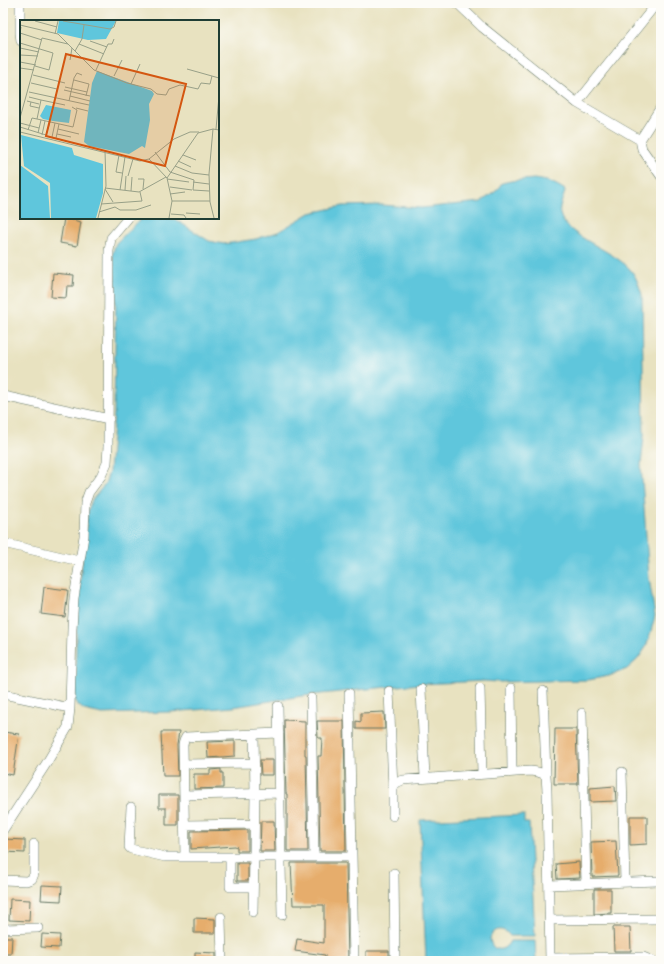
<svg xmlns="http://www.w3.org/2000/svg" width="664" height="964" viewBox="0 0 664 964" font-family="Mali,sans-serif">
  <style>
    .water { fill: #5fc6dc; stroke: #3f8288 }
    .building { fill: #e6ad6c }
    .lines { fill: none; stroke-linecap: round; stroke-linejoin: round }
    .minor-casing { stroke: #657765; stroke-width: 10 }
    .minor { stroke: #fff; stroke-width: 9 }
    .inset-road { fill: none; stroke: #98a088; stroke-width: 1 }
    .view { fill: #d45610; fill-opacity: 0.15; stroke: #d45610; stroke-width: 2 }
    .inset-edge { fill: none; stroke: #1f3d34; stroke-width: 2 }
  </style>
  <rect width="100%" height="100%" fill="#fdfcf7"/>
  <filter id="ink" filterUnits="userSpaceOnUse"><feTurbulence type="fractalNoise" baseFrequency=".025" numOctaves="2"/><feDisplacementMap in="SourceGraphic" scale="8" xChannelSelector="R" yChannelSelector="G"/><feConvolveMatrix kernelMatrix="1 2 1 2 8 2 1 2 1" color-interpolation-filters="sRGB"/></filter>
  <filter id="wash" filterUnits="userSpaceOnUse"><feTurbulence type="fractalNoise" baseFrequency=".012" numOctaves="4" result="noise"/><feDisplacementMap in="SourceGraphic" scale="16" xChannelSelector="R" yChannelSelector="G"/><feGaussianBlur stdDeviation="0.9" result="paint"/><feColorMatrix in="noise" values="0 0 0 0 0 0 0 0 0 0 0 0 0 0 0 0 0 1.4 0 .05"/><feComposite in="paint" operator="in"/></filter>
  <g filter="url(#wash)">
    <rect width="100%" height="100%" fill="#e8e2c0"/>
    <!-- water -->
    <path class="water" d="M534 179C546 180 555 183 565 190 564 199 558 205 560 214 565 237 618 251 633 273 637 279 640 288 642 295L644 436 641 465 649 578 655 616 651 631 646 647 638 659 627 669 609 676 588 680 498 682 484 681 420 684 367 689 302 696 233 707 170 712 102 714 84 710 77 704 75 699 77 610 88 510 92 500 105 484 109 472 114 414 116 291 112 255 116 243 141 219 167 218 176 220 209 241 224 244 256 239 278 232 310 213 343 206 382 205 421 208 481 202 496 191 502 183 511 181Z
      M524 815V823H529L535 936H510C503 927 494 928 490 938 491 952 504 953 510 941H535L536 961H426L420 820Z"/>
    <g id="blocks">
      <!-- building -->
      <path class="building" d="M64 218 81 222 77 246 60 243Z
        M53 273 74 275 73 286H67L66 298 51 297Z
        M44 587 68 590 65 617 41 614Z
        M384 712 385 729H356V721L361 722V713Z
        M284 720 305 721V755H306L308 851H287V794H286Z
        M317 721H344L346 851H320L318 756H321L322 738H318Z
        M555 729H576L578 784H554Z
        M3 732 19 734 13 775 3 773Z
        M161 732H179L177 745 178 776H163Z
        M235 741V756L208 758 207 742Z
        M260 760H273V775H261Z
        M221 769V773H223V788L194 789V774H210V770Z
        M615 786 616 801 590 802V788Z
        M159 795H178V825H166V808H159Z
        M630 816H647V844L630 845Z
        M261 821H274L275 851H260Z
        M248 830V851H237V847L235 846 191 849V831Z
        M4 839 25 840V853L4 852Z
        M616 841 618 876 592 877 591 842Z
        M579 862 580 878 557 879 556 864Z
        M237 863H248V881H237Z
        M291 863H346L348 961H325V955L295 951 297 939 324 943V905H293Z
        M42 885 62 886 61 901 41 900Z
        M594 889H611V913L594 914Z
        M10 899 30 900 29 921 9 920Z
        M194 918 215 919V933H194Z
        M613 927H630L631 951H614Z
        M42 934 60 935 59 948 41 947Z
        M3 937H12L11 954H3Z
        M366 951H389V961H366Z
        M195 952 216 953V961H195Z"/>
    </g>
  </g>
  <g filter="url(#ink)">
    <use href="#blocks" fill-opacity="0" stroke="#657765" stroke-width="1"/>
    <g class="lines">
      <!-- minor casing -->
      <g class="minor-casing">
        <path id="minor" d="M20 3V33L21 41
          M457 3 482 27 577 103 640 140
          M577 103 657 3
          M661 107 640 140 642 149 661 176
          M3 396 109 419
          M3 543 79 561
          M480 688 482 774
          M511 688 512 772
          M421 689 425 778
          M389 691 393 788
          M543 691 546 775
          M349 693 354 961
          M3 694 70 708
          M311 698 314 857
          M278 706 282 915
          M582 713 586 884
          M184 764 254 763
          M622 772 625 882
          M184 795 280 793
          M131 807 129 847 131 849 165 857H352
          M393 816V788L396 783 403 780 530 771 538 772 546 775 547 791 550 961
          M184 825 254 824
          M3 830 46 764 68 727 70 708 72 628 74 598 84 536 85 503 89 492 101 476 107 463 108 446 109 251 111 238 128 218
          M185 857 183 745 184 741 186 737 279 733
          M230 857V887H253
          M394 873 395 961
          M3 880 26 881 32 879 34 874V844
          M549 885 658 881
          M253 912 255 794 254 735
          M221 917 222 961
          M549 920 658 919
          M3 929 38 928
          M550 958 643 957 653 961"/>
      </g>
      <!-- minor -->
      <use href="#minor" class="minor"/>
    </g>
  </g>
  <!-- overview -->
  <g transform="translate(20 20)">
    <rect width="199" height="199" fill="#e8e2c0"/>
    <path d="M39 1H96L86 19 68 20 37 13ZM77 51 132 71 134 74 129 84 130 100 125 128 122 126 109 134 69 126 64 122 72 63ZM26 85 51 90 49 103 33 101 34 95 33 101 23 99 20 96ZM1 115 52 128 54 135 83 144V173L76 198H31L30 163 4 146ZM0 145 28 166 30 198H0Z" fill="#5fc6dc"/>
    <path class="inset-road" d="M15 1 37 7M43 1 90 9 94 7 96 1M0 5 38 14 74 50 107 63 131 69 137 74 146 75 149 69 160 65 178 69 181 63 190 64 192 56M1 7 0 13 22 20M35 14 38 1M70 21 87 27M0 23 33 33 29 50 15 46M59 24 84 34M0 28 19 32M55 31 62 19 64 5M0 35 18 36M50 40 52 28M0 42 16 45M0 48 14 50M167 49 199 58M76 50 88 24H92L94 19M13 55 45 63M94 56 102 40M54 60 69 64 66 76M11 63 37 69M111 64 120 44M45 67 67 72M44 70 70 76M9 72 69 85M50 76 70 81M9 77 21 80M7 81 19 84M49 81 54 58 57 53 62 55M11 82 10 86 19 88M45 85 21 80 17 99 53 107 57 90 52 87M56 88 68 91M0 98 22 18 48 24M0 103 19 108M0 107 26 115 30 102M38 109 59 114M196 109 199 76M8 110 12 98 17 99M0 112 120 141 129 139 147 158M18 113 21 100M37 114 51 117M22 115 25 101M32 117 35 103M36 118 39 104M135 132 150 152 174 160 173 170 189 171M99 135 96 152 102 153M163 135 176 140M129 139 154 119 170 112H179M158 141 171 147M155 146 172 153 189 155M108 156 113 139M118 159H124L123 169M147 159 169 162M173 162 189 164M150 167 172 170M85 168 119 172 146 157M85 169 93 182M100 170 105 137M105 170 106 156M111 171 112 157M150 174 165 172M152 181H190M81 184 122 181 120 172M79 192 95 187 100 190H116L131 185M166 193 180 194M151 194 164 195 166 198M78 198 86 166 85 131M149 198 152 181 147 158 178 113 193 109M194 198 190 182 189 154 193 109 199 110"/>
    <path class="view" d="M46 34 166 64 145 146 26 116Z"/>
    <rect width="199" height="199" class="inset-edge"/>
  </g>
  <!-- margin -->
  <rect width="664" height="964" fill="none" stroke="#fdfcf7" stroke-width="16"/>
</svg>
